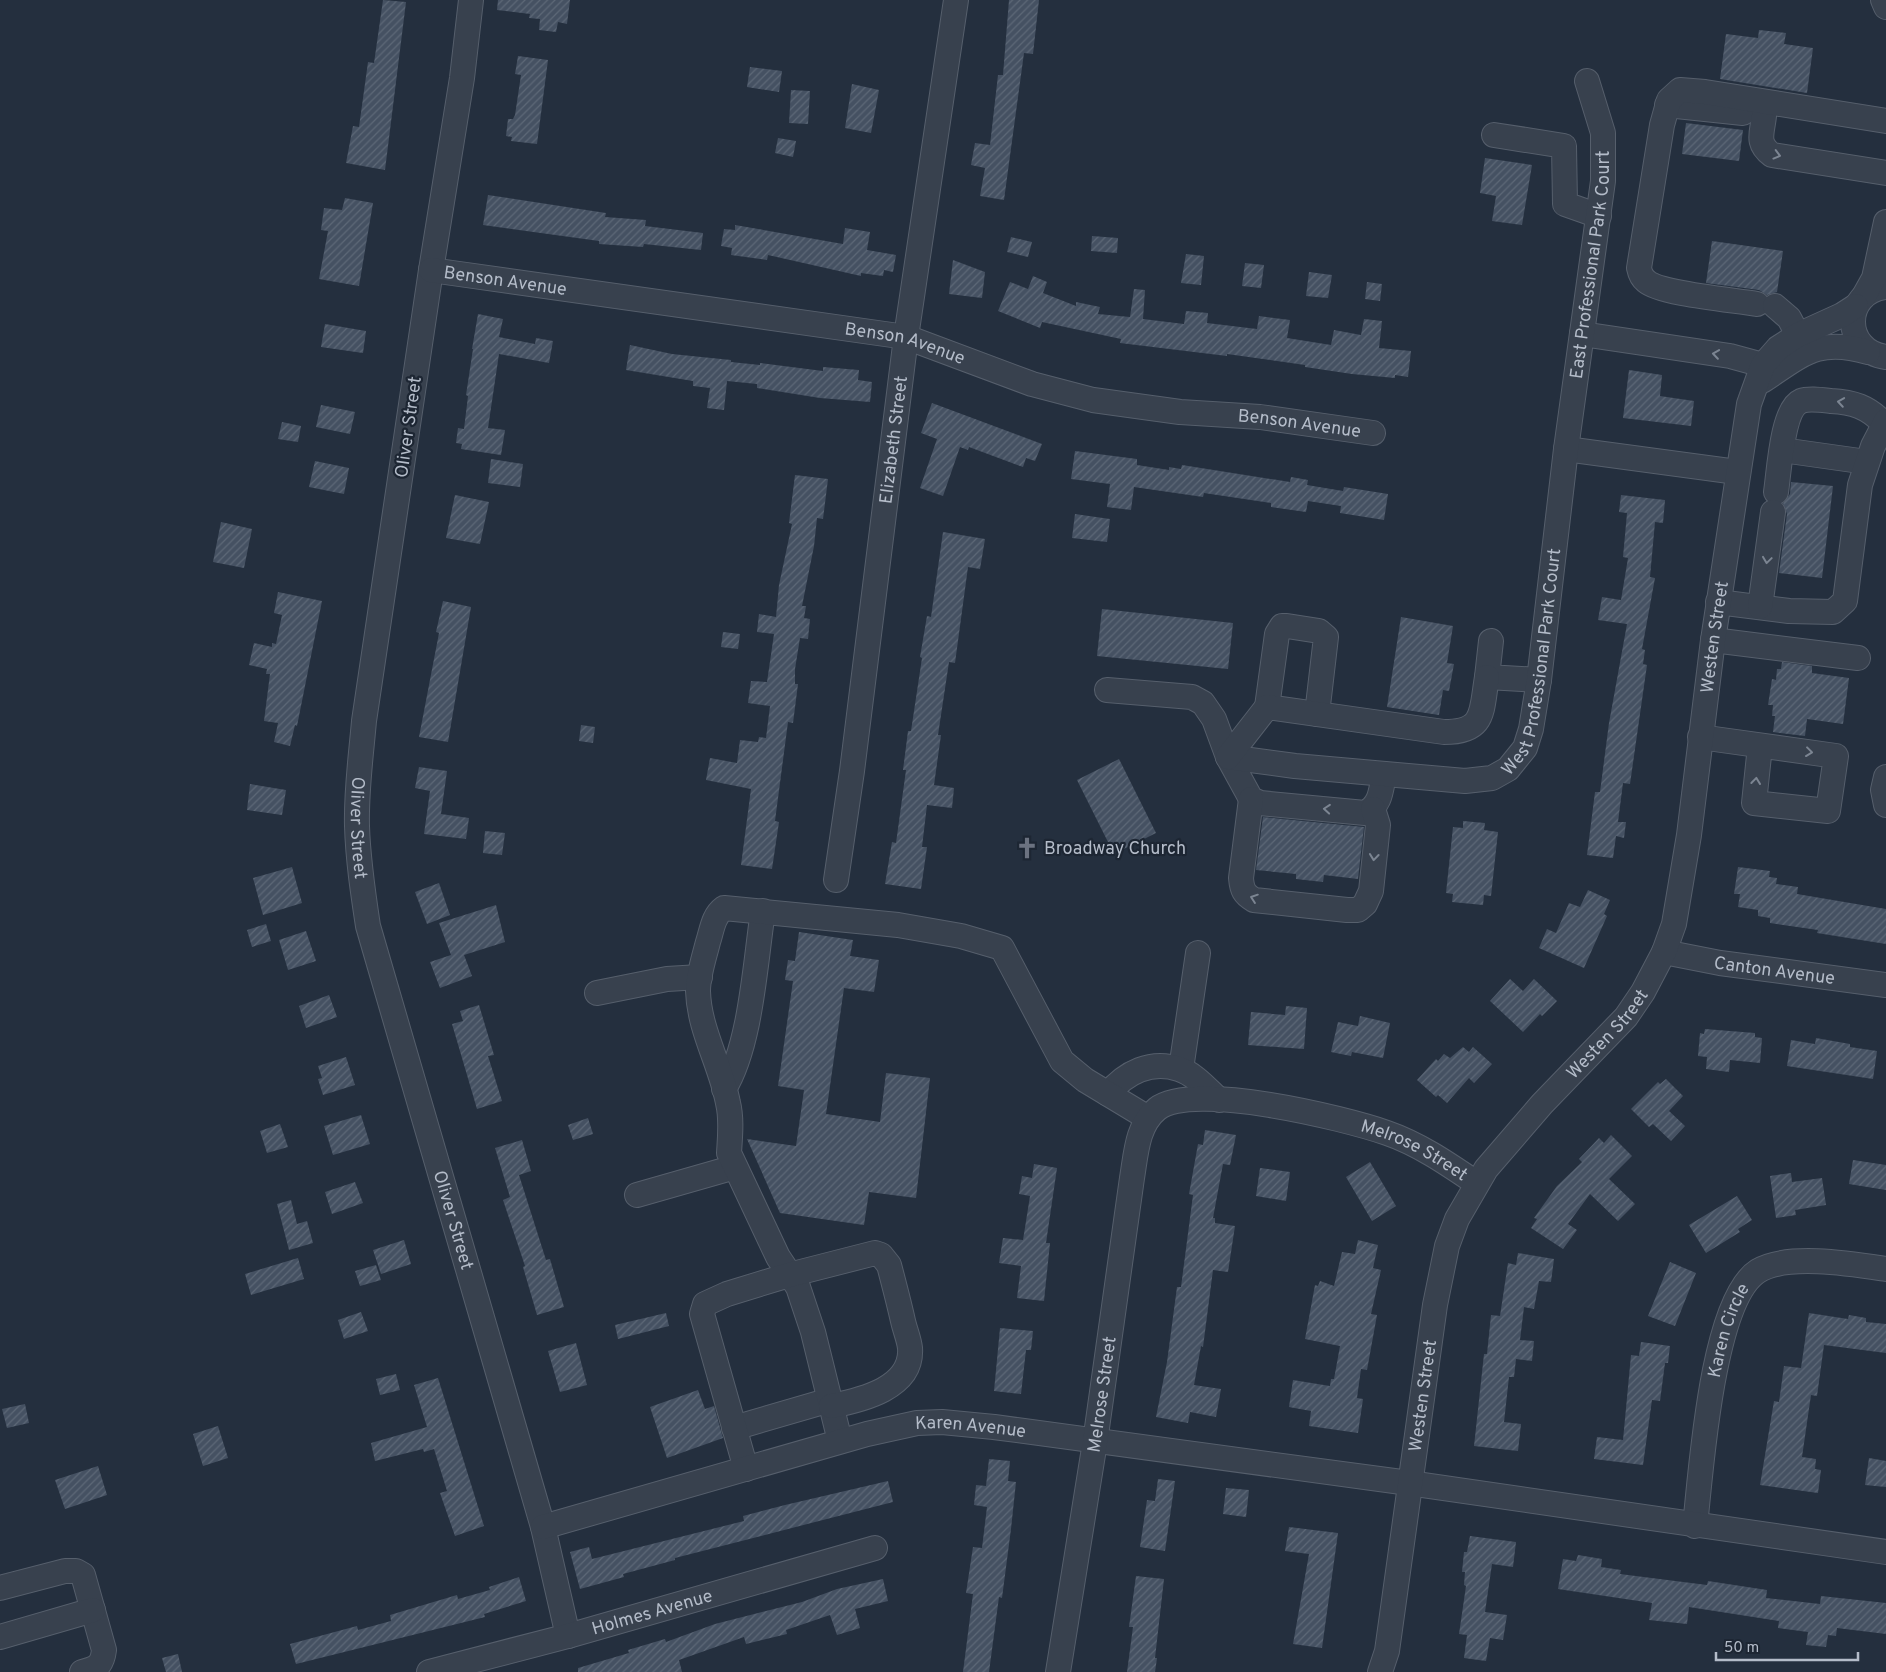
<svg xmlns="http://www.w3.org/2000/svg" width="1886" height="1672" viewBox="0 0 1886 1672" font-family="Overpass,sans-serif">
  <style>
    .building { fill: url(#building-hatch) }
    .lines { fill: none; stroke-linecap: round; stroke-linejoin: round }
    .minor-casing { stroke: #565f6c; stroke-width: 26 }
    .minor { stroke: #38414e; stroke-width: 24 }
    .oneway { stroke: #7c8592 }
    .labels { text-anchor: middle; stroke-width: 4.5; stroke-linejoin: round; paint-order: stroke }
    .street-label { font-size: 18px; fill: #b4bcc9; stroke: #1d2633 }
    .poi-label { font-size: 18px; fill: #b4bcc9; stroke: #1d2633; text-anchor: start }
  </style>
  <defs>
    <pattern id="building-hatch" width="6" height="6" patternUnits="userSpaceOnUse" patternTransform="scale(1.25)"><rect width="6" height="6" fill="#455162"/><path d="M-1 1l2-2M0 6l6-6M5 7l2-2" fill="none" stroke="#5d6877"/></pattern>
  </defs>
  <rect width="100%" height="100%" fill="#242f3e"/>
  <!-- building -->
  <path class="building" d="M383 0 406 2 385 170 346 163 353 126 359 127 368 62 374 63Z
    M498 0H570L567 24 558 22 556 32 539 30 540 19 529 18 530 14 497 10Z
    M1009 0H1039L1033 54 1024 53 1004 200 980 196 985 168 971 165 975 143 990 145 998 75H1003Z
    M1759 30 1786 33 1784 44 1813 48 1807 93 1720 79 1726 34 1758 38Z
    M518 56 548 60 537 144 511 141 512 137 506 136 508 119H513L515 115 521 75 515 74Z
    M750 67 782 71 779 92 747 87Z
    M852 84 879 90 871 133 845 128Z
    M791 90 810 91 808 124 789 123Z
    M1686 123 1743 130 1739 161 1682 154Z
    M778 138 796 141 793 157 775 153Z
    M1485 158 1532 165 1522 225 1492 221 1496 196 1480 193Z
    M488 195 606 213 605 217 646 220 645 226 703 233 701 250 644 244 643 247 599 244V241L483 225Z
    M345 198 373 203 359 286 319 279 328 231 321 230 324 208 342 210Z
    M735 225 843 244 845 228 870 232 867 250 896 255 893 272 884 270 883 276 861 273V276L768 255 767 260 731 255 732 248 721 246 724 229 735 230Z
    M1092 236 1118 238 1117 253 1091 251Z
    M1011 237 1032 242 1028 257 1007 252Z
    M1712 241 1783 251 1777 292 1767 295 1759 290 1706 283Z
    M1186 254 1204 256 1201 285 1181 283Z
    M953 260 985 272 982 298 949 294Z
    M1245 263 1264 265 1261 288 1242 286Z
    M1309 272 1332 275 1328 298 1306 296Z
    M1033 276 1047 282 1043 293 1076 306V302L1100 307 1098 314 1130 317 1134 289 1145 290 1143 319 1184 324 1186 311 1208 313 1207 323 1257 329 1259 316 1290 320 1287 338 1331 345 1334 330 1361 335 1364 319 1382 321 1379 348 1411 351 1408 377 1395 375V378L1352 374 1305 367V365L1227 354V356L1120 343 1121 339 1042 322 1040 328 998 311 1010 282 1028 289Z
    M1367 282 1382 284 1380 301 1365 299Z
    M478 314 503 319 499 337 535 344 536 338 553 341 549 363 499 354 488 428 505 430 501 455 461 449 462 444 456 443 458 428 464 429 468 396 466 395 473 349H472Z
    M325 324 366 331 363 353 321 347Z
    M630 345 672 354 731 360V362L760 365V363L823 371V367L859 370 858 380 872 382 870 402 820 398 757 388V384L727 381 724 410 707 408 710 388 693 386V381L626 370Z
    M1629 370 1662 375 1660 396 1694 401 1691 426 1623 418Z
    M932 403 1042 444 1035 461 1026 458 1023 467 969 447 968 450 960 447 943 496 920 488 937 439 921 433Z
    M321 405 355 412 350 434 316 427Z
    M282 422 301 426 298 442 278 439Z
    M1075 451 1137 459V465L1169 470V467L1181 469 1182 465 1290 482 1291 477 1308 480 1307 485 1343 491 1344 487 1388 494 1384 520 1340 513 1341 506 1308 501 1306 512 1271 507V503L1204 493 1203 497 1134 487 1131 510 1107 507 1110 484 1071 479Z
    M491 459 523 464 520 487 488 483Z
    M315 461 349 468 344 494 309 487Z
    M795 475 828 479 823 519 817 518 814 546 802 606H806L804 618 810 619 808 639 800 638 795 669V684H798L793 723 788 722 775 821 779 822 772 869 741 865 751 789 706 780 710 758 737 763 740 740 758 742 759 737 766 738 770 706 748 703 751 681 767 682 774 634 757 632 759 614 776 617 779 585 792 524 789 523Z
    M1791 482 1833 486 1822 578 1779 573 1787 514 1783 503 1790 494Z
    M455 495 489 502 480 544 446 538Z
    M1621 495 1665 500 1663 523 1655 522 1650 577 1655 578 1642 649 1645 650 1643 664 1647 665 1630 784 1623 783 1618 822H1626L1624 838 1616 836 1613 858 1587 855 1595 792H1600L1609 723 1627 624 1598 620 1602 597 1621 600 1628 558 1623 557 1627 513 1619 512Z
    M1075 514 1110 519 1107 542 1072 538Z
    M221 522 252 529 244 568 213 562Z
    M943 532 985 539 980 569 968 567 955 663 949 662 938 735H941L934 785 954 788 952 808 927 805 922 847H927L921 889 885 884 892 842 896 843 906 770H903L908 731H911L922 658 920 657 927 616 931 617Z
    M278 592 322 601 297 726 295 725 290 746 274 742 278 723 264 721 270 674H266L267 669 249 665 254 643 272 647V643L276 644 282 615 274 613Z
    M443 601 471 607 448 742 419 737 439 633 436 632Z
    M1102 609 1233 623 1228 669 1097 656Z
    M1401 617 1453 626 1447 663 1454 664 1449 691 1443 690 1439 715 1387 707Z
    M723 632 740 634 738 649 721 647Z
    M1782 662 1812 666V673L1849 678 1843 724 1807 719 1805 736 1773 732 1775 716H1772L1773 705H1768L1772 679 1776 680 1777 669H1781Z
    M581 725 595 727 593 743 579 741Z
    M1119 759 1156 833 1114 854 1077 780Z
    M419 767 447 771 441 814 469 818 466 839 424 834 430 791 415 788Z
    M250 784 286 790 282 815 247 810Z
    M1263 817 1364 827 1358 879 1324 875 1323 882 1296 879V874L1256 870Z
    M1463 821 1485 823 1484 830 1498 832 1491 896 1484 895 1483 905 1452 902 1453 894 1446 893 1453 827 1463 828Z
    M485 831 505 833 502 855 483 853Z
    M292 867 302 903 263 915 253 878Z
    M1738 867 1770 871 1769 877 1777 878 1776 884 1798 887 1797 894 1886 909V944L1817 933 1818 930 1770 923V918L1758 916V910L1738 907 1740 894H1734Z
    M439 883 450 915 427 924 415 892Z
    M1588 890 1610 900 1604 914 1607 916 1584 968 1539 948 1547 929 1556 933 1569 903 1580 907Z
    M496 905 505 942 464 955 472 976 440 988 430 962 451 955 439 923Z
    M266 924 271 941 252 947 247 930Z
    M306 931 316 961 288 970 279 940Z
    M799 932 853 940 850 956 879 960 874 992 844 988 826 1114 880 1122 886 1073 930 1078 916 1198 869 1192 864 1225 780 1213 747 1139 796 1146 804 1090 778 1086 793 981 785 980 788 960 795 961Z
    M1510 979 1523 991 1534 979 1557 1001 1542 1016 1540 1014 1523 1032 1490 1001Z
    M329 995 337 1017 306 1028 299 1006Z
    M479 1005 494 1055 488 1056 502 1101 477 1109 452 1024 463 1021 460 1011Z
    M1286 1006 1307 1008 1304 1049 1248 1045 1251 1012 1285 1015Z
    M1360 1016 1390 1023 1383 1058 1352 1052 1351 1056 1331 1052 1338 1022 1358 1026Z
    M1705 1029 1755 1033V1037L1762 1038 1760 1063 1730 1060 1729 1072 1706 1069 1707 1057 1698 1056 1700 1033 1704 1034Z
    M1816 1038 1850 1044V1047L1877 1051 1873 1079 1787 1066 1791 1040 1815 1044Z
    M1463 1047 1469 1052 1473 1047 1492 1064 1474 1083 1469 1078 1447 1103 1438 1095 1436 1097 1417 1080 1436 1059 1438 1061 1444 1054 1450 1058Z
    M346 1057 355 1085 323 1095 318 1079 322 1078 318 1066Z
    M1666 1079 1683 1096 1669 1111 1685 1126 1671 1141 1653 1124 1649 1127 1631 1109 1658 1082 1660 1084Z
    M361 1115 370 1144 333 1155 324 1126Z
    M588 1118 593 1134 573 1140 568 1125Z
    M280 1124 288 1147 267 1153 260 1131Z
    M1205 1130 1236 1135 1230 1165 1223 1164 1213 1218H1215V1223L1235 1226 1228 1272 1213 1270 1203 1347 1201 1346 1194 1385 1221 1389 1216 1417 1190 1412 1188 1423 1156 1417 1167 1362 1177 1287H1181L1193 1195 1189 1194 1198 1144 1203 1145Z
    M1611 1135 1632 1156 1609 1179 1635 1204 1618 1221 1590 1194 1568 1224 1577 1230 1563 1249 1531 1228 1537 1219 1534 1218 1557 1186 1582 1162 1579 1159 1599 1138 1604 1143Z
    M522 1140 531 1171 519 1175 546 1260 550 1259 564 1307 537 1315 523 1267 525 1266 503 1200 510 1197 495 1148Z
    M1853 1160 1886 1165V1190L1849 1184Z
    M1370 1162 1396 1206 1372 1221 1346 1177Z
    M1034 1164 1057 1168 1046 1243H1050L1044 1301 1017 1298 1021 1266 999 1263 1003 1238 1023 1240 1030 1196 1019 1194 1022 1176 1032 1178Z
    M1260 1168 1290 1172 1286 1201 1256 1196Z
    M1791 1173 1792 1182 1822 1178 1826 1205 1795 1210 1796 1215 1776 1218 1770 1176Z
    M355 1182 363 1203 332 1214 325 1192Z
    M1737 1196 1752 1220 1738 1229 1740 1232 1706 1253 1689 1225Z
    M291 1200 297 1224 307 1221 313 1243 289 1250 277 1204Z
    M404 1240 411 1264 381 1274 373 1250Z
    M1358 1240 1378 1245 1373 1268 1381 1270 1371 1314 1377 1315 1367 1370 1361 1369 1357 1398 1363 1399 1358 1433 1309 1426 1311 1411 1289 1407 1293 1380 1330 1386 1331 1379H1334L1340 1346 1305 1339 1315 1285 1318 1286 1320 1281 1334 1286 1342 1252 1355 1254Z
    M1518 1253 1554 1259 1551 1282 1539 1281 1534 1309 1524 1307 1520 1340 1534 1341 1532 1361 1516 1359 1514 1377H1509L1504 1422 1521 1424 1518 1451 1474 1446 1484 1354H1487L1491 1315 1500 1316 1508 1263 1516 1265Z
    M298 1258 304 1279 251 1295 245 1274Z
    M1670 1262 1696 1273 1675 1326 1648 1316Z
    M376 1265 381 1280 360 1286 355 1271Z
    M361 1312 368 1331 344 1339 338 1320Z
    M666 1313 669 1326 618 1339 615 1325Z
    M1809 1313 1848 1319 1849 1315 1866 1318V1322L1886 1324V1353L1824 1345 1817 1396 1811 1395 1802 1457 1816 1459 1815 1469 1821 1470 1818 1493 1760 1485 1774 1401 1779 1402 1784 1366 1801 1368Z
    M1000 1328 1033 1331 1031 1350H1026L1021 1394 994 1391Z
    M1641 1342 1670 1346 1668 1363H1665L1660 1401 1652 1400 1643 1465 1594 1459 1597 1437 1623 1440 1631 1355 1639 1356Z
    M576 1343 587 1385 560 1392 548 1351Z
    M396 1374 400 1390 380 1395 376 1379Z
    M438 1378 484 1526 455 1536 440 1493 447 1491 434 1449 424 1452 423 1449 375 1461 371 1443 427 1427 414 1385Z
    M698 1390 705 1409 714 1406 723 1438 667 1458 650 1407Z
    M25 1404 29 1423 7 1428 2 1409Z
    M218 1426 228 1458 203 1466 193 1434Z
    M1869 1458 1886 1461V1487L1865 1485Z
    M989 1459 1010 1461 1008 1481 1016 1482 1011 1529 1002 1598 999 1597 989 1672H963L973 1594 966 1593 973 1547 982 1548 987 1507 974 1505 976 1485 986 1486Z
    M98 1466 107 1495 65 1509 55 1480Z
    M1158 1479 1175 1481 1165 1551 1140 1547 1147 1500 1155 1501Z
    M888 1481 893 1502 675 1558V1560L623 1574 624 1577 580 1589 570 1552 589 1547 592 1559 744 1521 743 1516 785 1505Z
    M1226 1488 1249 1490 1246 1517 1223 1514Z
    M1289 1527 1338 1533 1322 1648 1293 1644 1309 1554 1285 1551Z
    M1470 1536 1516 1542 1513 1567 1492 1564 1485 1612 1507 1615 1503 1640 1490 1638 1486 1661 1464 1658 1467 1635 1459 1634 1466 1586 1464 1585 1465 1572H1462L1464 1552H1467Z
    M1578 1555 1602 1559 1601 1567 1621 1570 1620 1574 1707 1585 1708 1581 1767 1590 1766 1598 1820 1604 1821 1596 1886 1603V1634L1837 1628 1836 1636 1828 1635 1826 1647 1806 1645 1808 1632 1778 1628 1779 1621 1689 1607 1687 1624 1649 1620 1652 1603 1558 1589 1563 1559 1576 1561Z
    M1136 1576 1164 1579 1155 1658H1157L1155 1672H1127L1133 1627H1129Z
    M519 1577 526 1601 484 1614 485 1617 296 1664 290 1644 357 1626 358 1630 391 1621 390 1615 457 1595 458 1599 490 1590 489 1587Z
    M883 1579 888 1601 855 1609 860 1628 837 1635 830 1615 786 1630 787 1634 746 1644 744 1637 679 1660 682 1672H578V1668L629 1653 628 1650 665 1639 666 1642 715 1624 802 1602 837 1589Z
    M178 1654 182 1672H166L162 1658Z"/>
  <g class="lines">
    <!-- minor casing -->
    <g class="minor-casing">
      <g id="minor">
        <path id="s1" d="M471 0 462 78 431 270 364 721C361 756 356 791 357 826 358 860 363 893 368 926L543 1527 568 1636"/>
        <path d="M1883 0 1886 7"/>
        <path d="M1667 105 1743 113"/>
        <path d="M1764 116C1762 134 1756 143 1772 155L1886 173"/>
        <path d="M1494 135 1564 146 1565 204 1599 216"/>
        <path id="s2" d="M431 270 906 337 1032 384 1093 400 1180 412 1260 417 1373 433"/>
        <path d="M1886 287C1842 292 1842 351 1886 357"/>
        <path d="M1864 296 1874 278 1886 222"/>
        <path d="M1757 304C1735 300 1660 294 1646 281 1642 278 1640 273 1639 268L1662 125 1669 100 1680 90 1705 92 1886 121"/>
        <path d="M1775 306 1789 318 1798 335"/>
        <path d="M1582 334 1730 356 1763 365"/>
        <path d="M1762 381C1802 355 1817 337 1868 352"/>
        <path d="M1566 449 1737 472"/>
        <path d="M1782 450 1867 462"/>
        <path d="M1776 492C1779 473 1782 409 1801 401 1809 398 1822 400 1831 401 1853 402 1868 407 1883 423"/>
        <path d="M1718 602 1789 611 1833 612 1845 601 1860 485 1873 446 1886 421"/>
        <path d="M1760 607 1773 512"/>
        <path d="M1713 640 1858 658"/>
        <path d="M1491 641 1487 677 1539 680"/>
        <path d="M1107 690 1192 697 1203 703 1214 719 1228 757 1251 799 1260 803 1365 813C1381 805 1381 790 1384 774"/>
        <path d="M1267 707 1277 634 1282 626H1287L1319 631 1326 637 1317 714"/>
        <path d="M1700 737 1836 756 1828 811 1754 803 1760 746"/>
        <path id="s3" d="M1228 757 1295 766 1465 781 1492 778 1508 769 1525 748 1531 729 1539 680 1566 449 1603 181V133L1587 81"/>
        <path d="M1228 757 1267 707 1444 732C1486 732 1481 711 1487 677"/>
        <path d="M1886 777 1883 790 1886 805"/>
        <path d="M1251 799 1241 878C1242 890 1244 894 1254 900L1347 910H1358L1365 904 1371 891 1378 825 1373 809"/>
        <path id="s4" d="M836 880 852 771 906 337 956 0"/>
        <path id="s5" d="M1664 952 1720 963 1886 985"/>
        <path d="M597 993 667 979 700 977"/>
        <path d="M1181 1069 1198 953"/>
        <path d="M724 1089C751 1045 755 964 763 911"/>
        <path d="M1108 1094C1126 1072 1151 1060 1179 1069 1195 1074 1208 1090 1219 1100"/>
        <path d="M637 1195 735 1167"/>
        <path d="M734 1428 830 1400"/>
        <path d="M840 1441 813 1332 798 1287 778 1257 729 1153C730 1137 732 1119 728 1103 721 1065 699 1030 698 991 698 975 704 958 708 942 712 930 713 916 724 908L898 925 961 936 1002 948 1062 1061 1085 1080 1148 1118"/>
        <path d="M746 1469 702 1314 705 1304 727 1294 789 1275 875 1253 881 1255 889 1265C894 1284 899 1303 903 1321 905 1330 909 1339 910 1348 913 1388 862 1400 831 1406"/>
        <path id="s6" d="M1695 1526C1701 1471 1712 1300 1758 1271 1787 1253 1853 1264 1886 1269"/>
        <path id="s7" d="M543 1527 867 1434 917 1423 942 1422 994 1427 1409 1483 1886 1552"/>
        <path d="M0 1588 65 1571H76L83 1575 104 1650C102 1666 97 1668 82 1672"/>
        <path d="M0 1637 93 1610"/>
        <path id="s8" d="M429 1672 568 1636 875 1548"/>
        <path id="s9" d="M1058 1672 1095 1442 1132 1178C1136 1154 1137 1125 1157 1109 1193 1081 1344 1118 1387 1133 1419 1144 1448 1164 1476 1183"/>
        <path id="s10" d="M1380 1672 1387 1651 1435 1305 1447 1246 1457 1219 1486 1169 1542 1104 1626 1017 1643 992 1664 952 1674 924 1689 835 1713 640 1749 404 1763 365 1778 348 1798 335 1842 315 1856 306"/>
      </g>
    </g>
    <!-- minor -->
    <use href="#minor" class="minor"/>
  </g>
  <!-- one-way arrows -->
  <defs><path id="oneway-chevron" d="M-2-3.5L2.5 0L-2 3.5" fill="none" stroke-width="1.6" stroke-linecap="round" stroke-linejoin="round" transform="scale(1.25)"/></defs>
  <g class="oneway">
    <use href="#oneway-chevron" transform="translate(1777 155) rotate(15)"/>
    <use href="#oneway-chevron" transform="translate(1716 354) rotate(-172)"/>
    <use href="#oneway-chevron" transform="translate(1841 402) rotate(-171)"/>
    <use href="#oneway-chevron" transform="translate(1767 560) rotate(98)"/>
    <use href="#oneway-chevron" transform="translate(1809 752) rotate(7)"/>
    <use href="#oneway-chevron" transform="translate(1756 781) rotate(-83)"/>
    <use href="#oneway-chevron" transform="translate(1327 809) rotate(-175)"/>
    <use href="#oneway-chevron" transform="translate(1374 857) rotate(96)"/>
    <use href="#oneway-chevron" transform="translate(1254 898) rotate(-161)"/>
  </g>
  <!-- icons -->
  <defs>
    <g id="church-bare" transform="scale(1.725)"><path d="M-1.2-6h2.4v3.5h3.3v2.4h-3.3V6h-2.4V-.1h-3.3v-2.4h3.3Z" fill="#6b7280" stroke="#1d2633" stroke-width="2.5" paint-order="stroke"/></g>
  </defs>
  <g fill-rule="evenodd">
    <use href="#church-bare" x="1027" y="848"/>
  </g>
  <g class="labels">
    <!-- street labels -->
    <g class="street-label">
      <text dy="6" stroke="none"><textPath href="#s3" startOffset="799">East Professional Park Court</textPath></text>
      <text dy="6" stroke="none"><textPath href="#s2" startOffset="75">Benson Avenue</textPath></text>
      <text dy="6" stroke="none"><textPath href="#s2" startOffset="480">Benson Avenue</textPath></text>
      <text dy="6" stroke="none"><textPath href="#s2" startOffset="885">Benson Avenue</textPath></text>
      <text transform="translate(408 427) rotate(-82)" y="6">Oliver Street</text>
      <text dy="6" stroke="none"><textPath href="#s4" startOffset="444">Elizabeth Street</textPath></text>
      <text dy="6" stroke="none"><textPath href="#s10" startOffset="1120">Westen Street</textPath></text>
      <text dy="6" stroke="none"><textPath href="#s3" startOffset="396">West Professional Park Court</textPath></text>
      <text dy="6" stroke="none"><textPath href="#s1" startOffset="836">Oliver Street</textPath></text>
      <text dy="6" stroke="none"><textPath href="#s5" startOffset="112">Canton Avenue</textPath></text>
      <text dy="6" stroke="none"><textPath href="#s10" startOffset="700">Westen Street</textPath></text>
      <text dy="6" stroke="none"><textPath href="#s9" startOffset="842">Melrose Street</textPath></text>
      <text dy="6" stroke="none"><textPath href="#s1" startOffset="1241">Oliver Street</textPath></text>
      <text dy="6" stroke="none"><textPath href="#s6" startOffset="199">Karen Circle</textPath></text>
      <text dy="6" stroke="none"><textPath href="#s9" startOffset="281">Melrose Street</textPath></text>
      <text dy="6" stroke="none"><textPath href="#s10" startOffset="280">Westen Street</textPath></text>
      <text dy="6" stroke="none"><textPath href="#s7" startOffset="442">Karen Avenue</textPath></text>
      <text dy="6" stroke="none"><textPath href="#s8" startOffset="231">Holmes Avenue</textPath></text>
    </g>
    <!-- poi labels -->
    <g class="poi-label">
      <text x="1044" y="854">Broadway Church</text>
    </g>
  </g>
  <!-- scale -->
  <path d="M1716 1652v8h142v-8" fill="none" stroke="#b4bcc9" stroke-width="2.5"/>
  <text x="1724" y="1652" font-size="15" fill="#b4bcc9" stroke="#1d2633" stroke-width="4" paint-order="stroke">50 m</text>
</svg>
